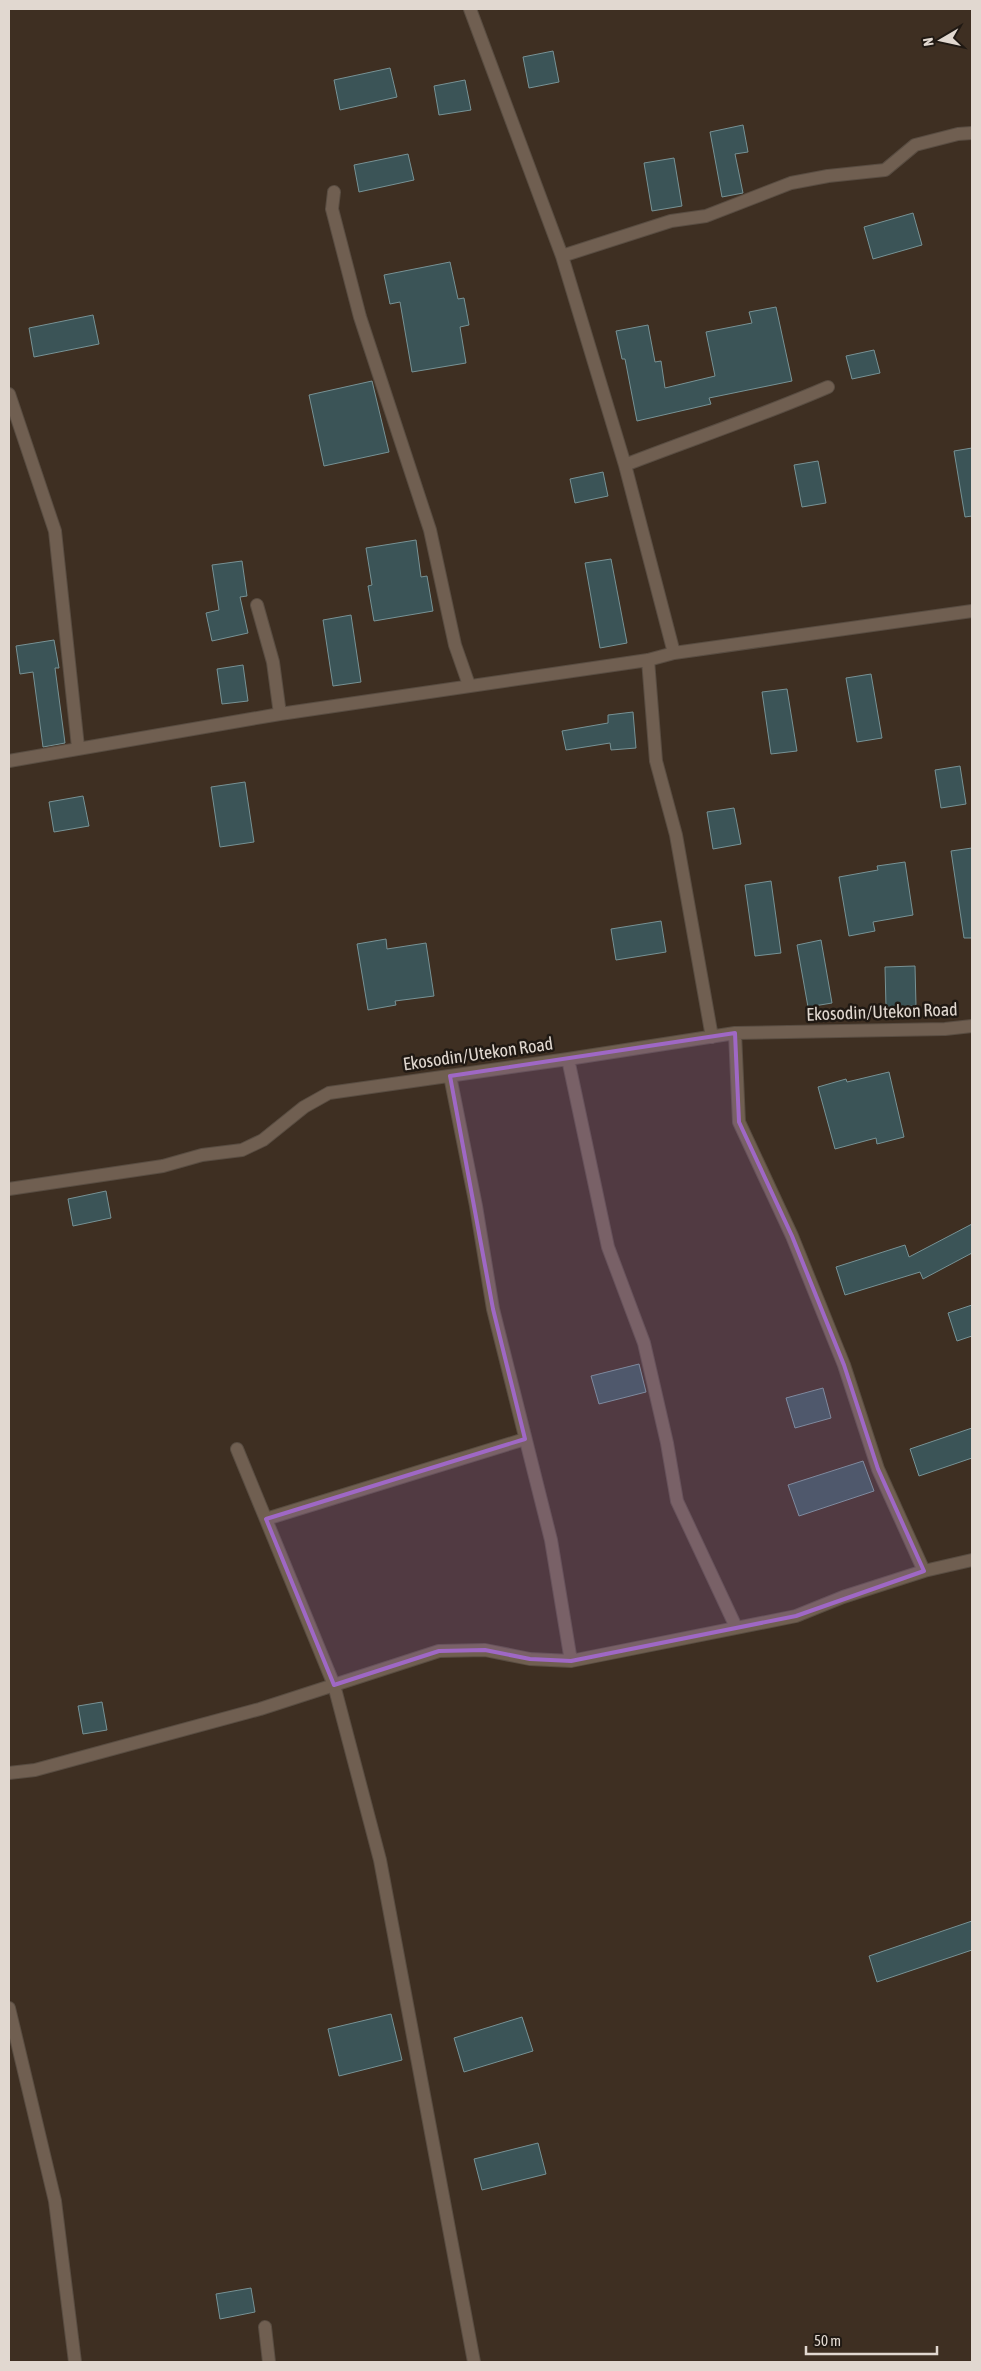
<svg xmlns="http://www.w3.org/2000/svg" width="981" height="2371" viewBox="0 0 981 2371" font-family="'Asap Condensed',sans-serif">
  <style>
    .building { fill: #3b5457; stroke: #779295 }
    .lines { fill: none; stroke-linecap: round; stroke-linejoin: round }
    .minor-casing { stroke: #594d42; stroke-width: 14 }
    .minor { stroke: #705f51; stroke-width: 12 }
    .marked { fill: #9f68c5; fill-opacity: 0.2; stroke: #9f68c5; stroke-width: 4; stroke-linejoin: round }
    .labels { text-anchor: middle; stroke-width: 5; stroke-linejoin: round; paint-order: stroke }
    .street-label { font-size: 18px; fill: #e1d8d0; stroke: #201913 }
  </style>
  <rect width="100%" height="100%" fill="#3e2f22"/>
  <!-- building -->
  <path class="building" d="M553 51 559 82 529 88 523 57Z
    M390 68 397 97 340 110 334 80Z
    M465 80 471 110 439 115 434 86Z
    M743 125 748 152 735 154 743 193 722 197 710 132Z
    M408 154 414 180 359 192 354 165Z
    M674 158 682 206 652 211 644 163Z
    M913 213 922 245 873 259 864 227Z
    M450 262 458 299 464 298 469 325 460 327 466 363 412 372 400 302 390 304 384 275Z
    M776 307 792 381 709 398 711 404 637 421 625 359H622L616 331 648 325 655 362 661 361 665 388 715 376 706 332 752 323 749 312Z
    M93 315 99 344 34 357 29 328Z
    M874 350 880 373 852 379 846 356Z
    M372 381 389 452 324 466 309 395Z
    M972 448V516L965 517 954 451Z
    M818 461 826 503 802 507 794 465Z
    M603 472 608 496 575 503 570 479Z
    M416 540 421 577 427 576 433 611 374 621 368 586 372 585 366 548Z
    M611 559 627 643 600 648 585 563Z
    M242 561 247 596 240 597 248 633 212 641 206 613 219 610 212 565Z
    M351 615 361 682 333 686 323 620Z
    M54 640 59 668H55L65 743 43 747 33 672 20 674 16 646Z
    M243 665 248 701 222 704 217 669Z
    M871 674 882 738 857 742 846 678Z
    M787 689 797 751 771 754 762 692Z
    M633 712 636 748 611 750 610 743 566 750 562 731 608 723V715Z
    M960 766 966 804 941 808 935 770Z
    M245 782 254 842 220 847 211 787Z
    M83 796 89 826 54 832 49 802Z
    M734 808 741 844 713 849 707 812Z
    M972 848V938H964L951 851Z
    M905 862 913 915 873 922 875 931 849 936 839 877 878 870 877 866Z
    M771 881 781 953 755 956 745 885Z
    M661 921 666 952 616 960 611 929Z
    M386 939 387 949 426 943 434 996 395 1001 396 1005 368 1010 357 944Z
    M821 940 832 1003 808 1007 797 945Z
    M915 966 916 1006 886 1007 885 967Z
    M889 1072 904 1137 877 1144 876 1138 835 1149 818 1087 846 1079 847 1082Z
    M106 1191 111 1218 73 1226 68 1199Z
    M972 1224V1253L923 1279 920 1272 845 1295 836 1267 905 1245 909 1257Z
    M972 1305V1336L957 1341 948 1313Z
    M639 1364 646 1392 599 1404 591 1376Z
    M823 1388 831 1418 795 1428 786 1398Z
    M972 1428V1458L919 1476 910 1449Z
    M863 1461 874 1491 799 1516 788 1485Z
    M102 1702 107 1730 83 1734 78 1706Z
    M972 1921V1950L877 1982 869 1956Z
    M391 2014 402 2060 339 2076 328 2029Z
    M522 2017 533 2051 464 2072 454 2038Z
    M538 2143 546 2174 482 2190 474 2159Z
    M251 2288 255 2312 220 2319 216 2294Z"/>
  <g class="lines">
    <!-- minor casing -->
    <g class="minor-casing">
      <path id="minor" d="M470 9 562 256 625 465 674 653
        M334 192 332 209 360 317 430 530 455 645 469 685
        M562 256 671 221 706 216 791 183 828 176 885 170 915 145 958 134 972 133
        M9 394 55 531 78 747
        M625 465C692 439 761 416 828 387
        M257 605 273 662 280 714
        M648 660 656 761 676 835 712 1037
        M9 761 280 714 648 660 674 653 972 611
        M735 1033 739 1122 792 1236 844 1365 878 1469 924 1571
        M568 1059 608 1247 644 1343 667 1443 677 1501 736 1627
        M450 1076 476 1206 493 1309 551 1540 571 1661
        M9 1189 163 1166 202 1155 242 1150 263 1140 304 1107 329 1093 568 1059 735 1033 945 1029 972 1026
        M237 1449 334 1685 380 1860 474 2362
        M266 1519 525 1439
        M9 1773 35 1770 260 1709 439 1651 485 1650 530 1659 571 1661 796 1616 843 1597 924 1571 972 1560
        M9 2008 55 2201 75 2362
        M265 2327 269 2362"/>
    </g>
    <!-- minor -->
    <use href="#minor" class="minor"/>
  </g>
  <!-- marked area -->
  <path class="marked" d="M735 1033 739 1122 792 1236 844 1365 878 1469 924 1571 796 1616 571 1661 530 1659 485 1650 439 1651 334 1685 266 1519 525 1439 493 1309 450 1076Z"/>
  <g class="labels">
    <!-- street labels -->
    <g class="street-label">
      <text transform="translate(882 1012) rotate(-2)" y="6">Ekosodin/Utekon Road</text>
      <text transform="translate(478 1054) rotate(-8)" y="6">Ekosodin/Utekon Road</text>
    </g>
  </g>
  <!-- border -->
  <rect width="981" height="2371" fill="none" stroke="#e1d8d0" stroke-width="20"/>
  <!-- north arrow -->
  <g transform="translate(941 40) rotate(261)" stroke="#201913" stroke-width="4" paint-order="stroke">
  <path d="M0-4L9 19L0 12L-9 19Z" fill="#e1d8d0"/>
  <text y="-8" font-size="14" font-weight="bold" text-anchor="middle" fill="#e1d8d0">N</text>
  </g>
  <!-- scale -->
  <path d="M806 2346v8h131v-8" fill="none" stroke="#e1d8d0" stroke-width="2.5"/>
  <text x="814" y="2346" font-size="15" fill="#e1d8d0" stroke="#201913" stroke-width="4" paint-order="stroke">50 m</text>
</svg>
